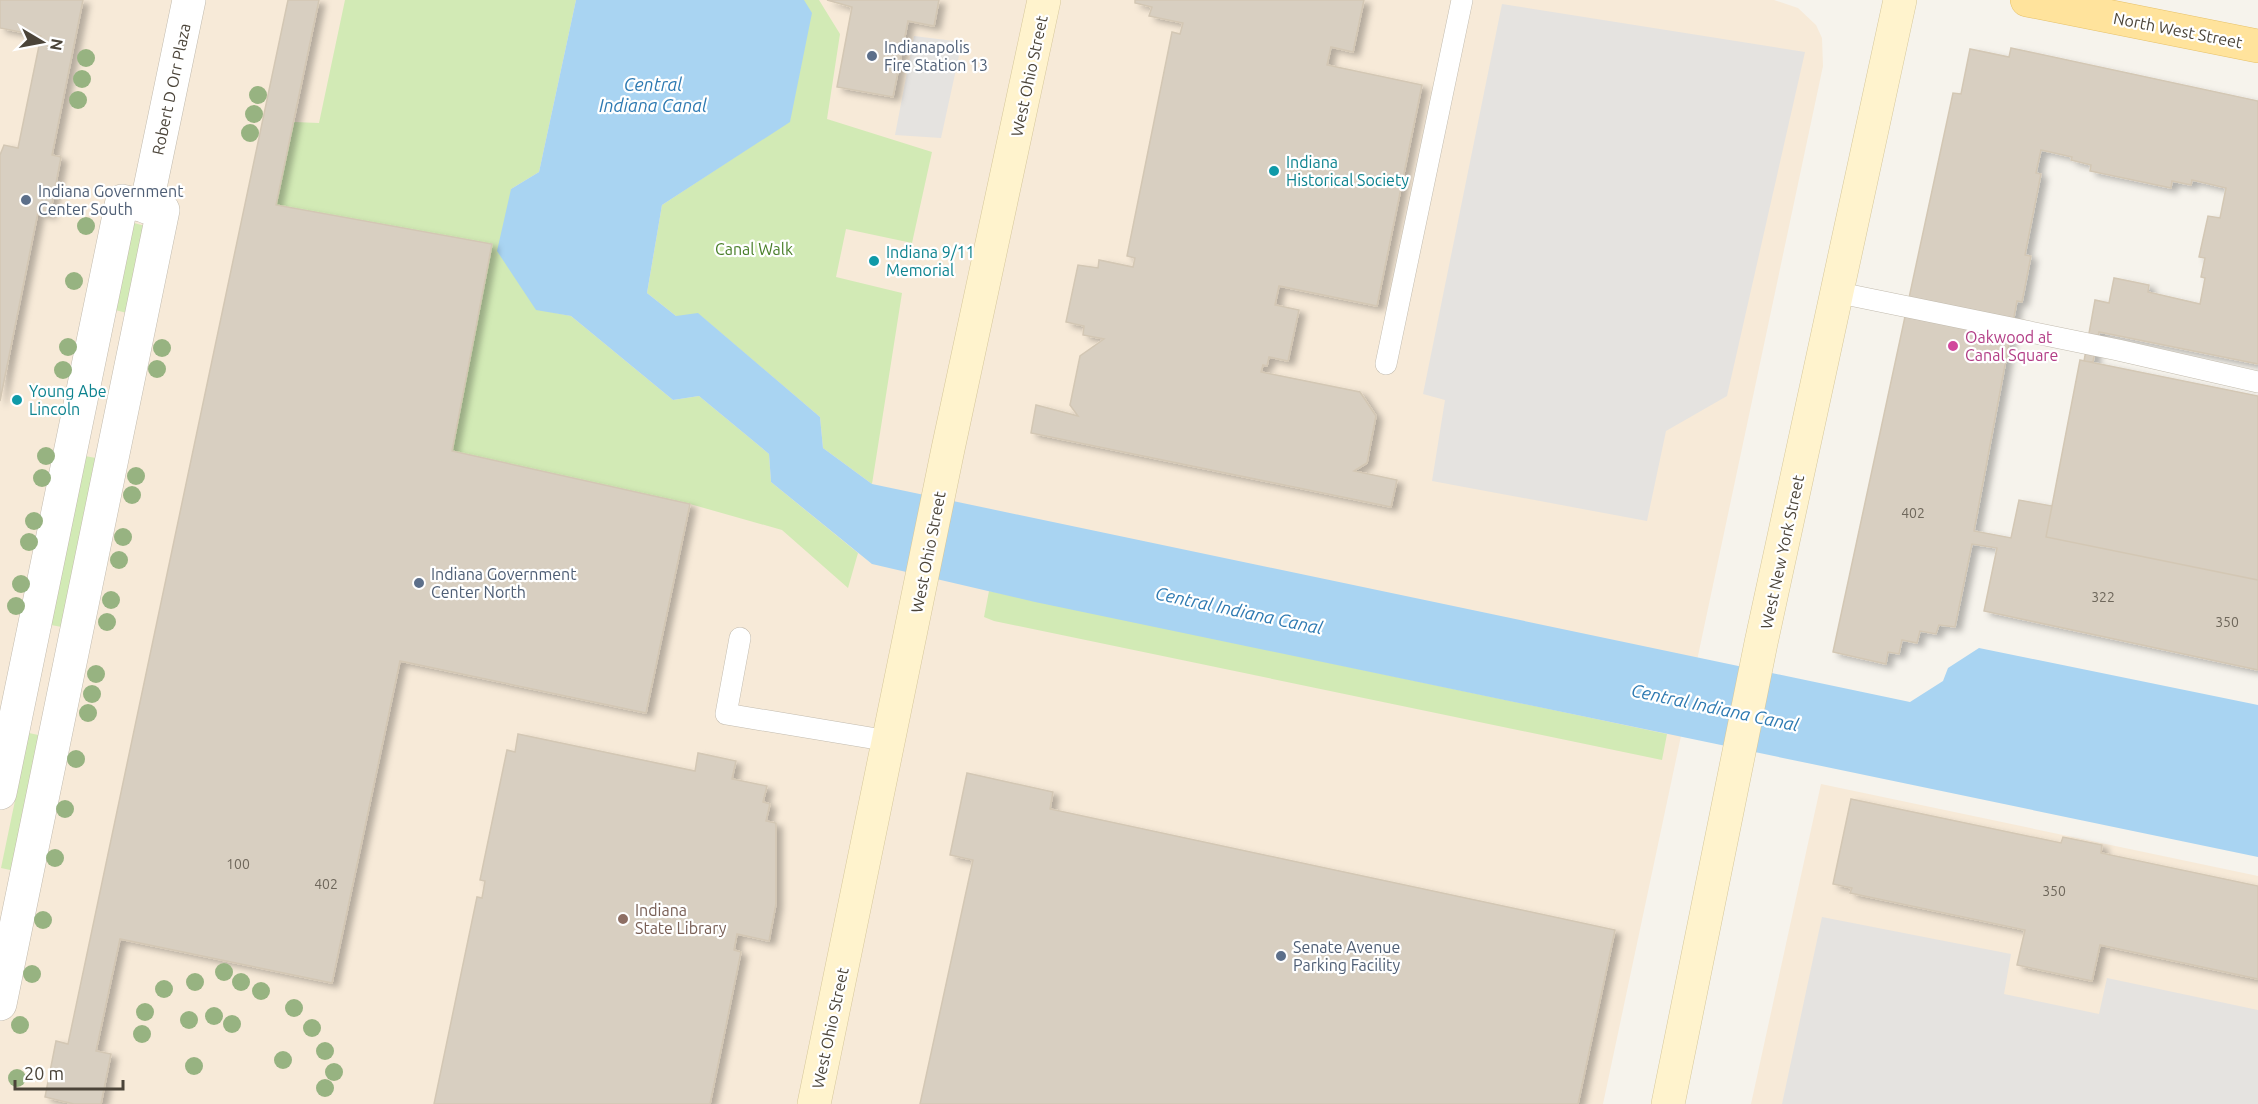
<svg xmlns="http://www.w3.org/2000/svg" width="2258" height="1104" viewBox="0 0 2258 1104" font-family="Ubuntu,sans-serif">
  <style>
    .commercial { fill: #f7ead8 }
    .green { fill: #d2eab5 }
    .parking { fill: #e5e3e0 }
    .water { fill: #a9d4f2 }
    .building { fill: #d8cfc1; stroke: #d3c7b4; stroke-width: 1.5; filter: url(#shadow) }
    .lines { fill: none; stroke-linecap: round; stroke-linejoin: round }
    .lane-casing { stroke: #c2bbae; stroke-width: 22 }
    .street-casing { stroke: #c2bbae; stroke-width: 34 }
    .secondary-casing { stroke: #d6c79b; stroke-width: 34 }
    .primary-casing { stroke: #e6c16a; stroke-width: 34 }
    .lane { stroke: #fff; stroke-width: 21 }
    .street { stroke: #fff; stroke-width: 33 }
    .secondary { stroke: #fff3cd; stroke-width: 33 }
    .primary { stroke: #ffe39c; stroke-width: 33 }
    .tree { fill: #97b381 }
    .service-dot { fill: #5c6f8a; stroke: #fff; stroke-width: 2 }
    .culture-dot { fill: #0f9aa8; stroke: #fff; stroke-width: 2 }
    .hotel-dot { fill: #d1479c; stroke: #fff; stroke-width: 2 }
    .education-dot { fill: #8d6e63; stroke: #fff; stroke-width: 2 }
    .labels { text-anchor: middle; stroke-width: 4.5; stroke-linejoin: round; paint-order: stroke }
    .number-label { font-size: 14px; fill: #6e675b }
    .street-label { font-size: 16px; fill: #4b4439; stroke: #fff }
    .service-label { font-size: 16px; fill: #4e5e75; stroke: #fff; text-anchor: start }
    .culture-label { font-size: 16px; fill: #0d838f; stroke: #fff; text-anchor: start }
    .park-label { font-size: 16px; fill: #4a7f2a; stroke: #fff }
    .hotel-label { font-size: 16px; fill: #b23c85; stroke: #fff; text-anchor: start }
    .education-label { font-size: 16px; fill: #785e54; stroke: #fff; text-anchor: start }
    .water-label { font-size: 18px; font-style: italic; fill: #2e7ab2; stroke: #fff }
  </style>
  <defs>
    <filter id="shadow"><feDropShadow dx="6" dy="4" stdDeviation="3" flood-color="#0004"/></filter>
  </defs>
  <rect width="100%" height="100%" fill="#f6f3ec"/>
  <!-- commercial -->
  <path class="commercial" d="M0 0H1774L1798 8 1816 25 1822 38 1823 66 1603 1104H0Z
    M1821 784 2258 876V1104H1751Z"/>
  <!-- green -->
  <path class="green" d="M345 0H576L539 172 511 189 536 309 571 316 673 400 699 396 769 454 771 482 858 553 848 588 782 530 690 504 452 451 492 244 276 205 294 122 319 123Z
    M802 0H819L840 34 827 119 932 152 912 243 846 229 836 277 902 293 872 484 823 448 820 417 701 316H676L647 293 662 205 790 121Z
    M134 223 149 227 131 314 115 310Z
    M85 456 101 459 67 628 51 625Z
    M989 591 1667 734 1662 760 994 621 984 617Z
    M29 733 43 736 15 871 1 868Z"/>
  <!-- parking -->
  <path class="parking" d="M1502 4 1805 52 1727 396 1666 431 1647 521 1432 481 1445 400 1423 394Z
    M914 36 962 42 941 138 895 135Z
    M1822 917 2011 954 2004 994 2099 1014 2107 978 2258 1010V1104H1782Z"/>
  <!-- water -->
  <path class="water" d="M576 0H804L812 13 790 122 662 205 647 293 676 316 698 313 820 417 823 448 872 484 1910 702 1943 681 1948 668 1979 648 2258 705V857L1035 602 872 564 771 482 769 454 699 396 673 400 571 316 536 310 497 251 511 189 539 172Z"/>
  <!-- building -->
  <path class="building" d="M0 0H83L52 155 61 157 50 215 38 212 0 401V155L4 145 18 148 41 36 0 28Z
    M288 0H319L276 205 492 244 452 451 690 504 646 713 400 661 332 983 120 939 96 1051 111 1054 101 1104H74L45 1097 56 1041 68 1044Z
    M827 0H939L934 26 908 21 893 97 837 87 852 7Z
    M1135 0H1364L1353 52 1331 47 1327 65 1422 85 1377 306 1279 286 1275 305 1299 310 1288 361 1269 357 1267 366 1263 365 1261 372 1360 392 1376 416 1367 463 1354 471 1397 480 1391 507 1031 433 1036 405 1078 416 1070 405 1080 356 1104 339 1083 335 1084 326 1066 322 1078 265 1098 268 1099 260 1133 267 1135 258 1127 256 1172 32 1180 34 1183 23 1149 16 1152 7 1135 3Z
    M2011 48 2258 101V364L2099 332 2093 362 2084 361 2095 300 2109 303 2114 278 2149 285 2148 292 2200 304 2205 278 2201 277 2205 258 2199 257 2208 216 2220 218 2226 188 2192 180 2191 185 2172 181 2171 188 2090 171 2091 165 2071 160 2072 157 2041 150 2036 173 2041 174 2025 255 2031 256 2022 302 2017 301 1974 531 2011 538 2019 500 2052 506 2046 537 2258 580V670L1984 611 1997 548 1972 544 1955 627 1939 625 1936 634 1920 631 1917 643 1902 640 1899 654 1888 652 1886 664 1833 652 1953 93 1961 94 1970 49 2009 57Z
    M2080 360 2258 396V580L2046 537Z
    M518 734 695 771 698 753 736 761 732 779 767 786 763 802 770 804 766 821 776 823V904L769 941 737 934 734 950 741 952 710 1104H434L477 897 482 898 485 881 480 880 507 750 515 752Z
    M967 773 1053 792 1050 809 1615 930 1578 1104H920L973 860 950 855Z
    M1851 799 2061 843 2063 837 2102 845 2101 853 2258 886V979L2100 945 2092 981 2017 965 2025 930 1850 893 1852 888 1833 884Z"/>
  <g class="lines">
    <!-- lane casing -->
    <g class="lane-casing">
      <path id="lane" d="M1835 292 2118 350 2258 382
        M1386 364 1462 0
        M740 638 726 714 889 741"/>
    </g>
    <!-- street casing -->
    <g class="street-casing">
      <path id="street" d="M146 207 189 0
        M0 793 122 201 163 210 0 1004"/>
    </g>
    <!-- secondary casing -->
    <g class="secondary-casing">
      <path id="secondary" d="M814 1104 948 449 1044 0
        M1668 1104 1761 643 1900 0"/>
    </g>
    <!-- primary casing -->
    <g class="primary-casing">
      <path id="primary" d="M2027 0 2258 46"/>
    </g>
    <!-- lane -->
    <use href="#lane" class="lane"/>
    <!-- street -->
    <use href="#street" class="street"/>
    <!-- secondary -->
    <use href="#secondary" class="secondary"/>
    <!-- primary -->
    <use href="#primary" class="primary"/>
  </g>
  <!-- trees -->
  <g class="tree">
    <circle cx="86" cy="58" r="9"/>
    <circle cx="82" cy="79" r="9"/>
    <circle cx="258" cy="95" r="9"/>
    <circle cx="78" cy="100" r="9"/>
    <circle cx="254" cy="114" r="9"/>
    <circle cx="250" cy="133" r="9"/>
    <circle cx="86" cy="226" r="9"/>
    <circle cx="74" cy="281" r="9"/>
    <circle cx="68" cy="347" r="9"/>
    <circle cx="162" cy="348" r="9"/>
    <circle cx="157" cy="369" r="9"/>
    <circle cx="63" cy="370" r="9"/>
    <circle cx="46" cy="456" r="9"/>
    <circle cx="136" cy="476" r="9"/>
    <circle cx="42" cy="478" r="9"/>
    <circle cx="132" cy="495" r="9"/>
    <circle cx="34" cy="521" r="9"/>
    <circle cx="123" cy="537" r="9"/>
    <circle cx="29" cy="542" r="9"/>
    <circle cx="119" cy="560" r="9"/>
    <circle cx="21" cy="584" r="9"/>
    <circle cx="111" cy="600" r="9"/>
    <circle cx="16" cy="606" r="9"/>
    <circle cx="107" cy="622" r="9"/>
    <circle cx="96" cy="674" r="9"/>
    <circle cx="92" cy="694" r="9"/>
    <circle cx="88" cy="713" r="9"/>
    <circle cx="76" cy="759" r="9"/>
    <circle cx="65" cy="809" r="9"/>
    <circle cx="55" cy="858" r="9"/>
    <circle cx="43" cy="920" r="9"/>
    <circle cx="224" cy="972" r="9"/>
    <circle cx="32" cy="974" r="9"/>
    <circle cx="195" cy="982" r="9"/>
    <circle cx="241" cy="982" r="9"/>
    <circle cx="164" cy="989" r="9"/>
    <circle cx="261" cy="991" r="9"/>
    <circle cx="294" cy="1008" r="9"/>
    <circle cx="145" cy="1012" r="9"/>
    <circle cx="214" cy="1016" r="9"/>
    <circle cx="189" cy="1020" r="9"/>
    <circle cx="232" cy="1024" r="9"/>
    <circle cx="20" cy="1025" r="9"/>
    <circle cx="312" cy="1028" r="9"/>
    <circle cx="142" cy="1034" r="9"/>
    <circle cx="325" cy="1051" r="9"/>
    <circle cx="283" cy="1060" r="9"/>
    <circle cx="194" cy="1066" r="9"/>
    <circle cx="334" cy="1072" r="9"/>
    <circle cx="17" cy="1078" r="9"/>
    <circle cx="325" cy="1088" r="9"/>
  </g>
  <!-- markers -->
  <g class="service-dot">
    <circle cx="872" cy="56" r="6"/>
    <circle cx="26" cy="200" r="6"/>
    <circle cx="419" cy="583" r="6"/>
    <circle cx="1281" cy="956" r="6"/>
  </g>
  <g class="culture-dot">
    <circle cx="1274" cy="171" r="6"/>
    <circle cx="874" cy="261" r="6"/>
    <circle cx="17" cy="400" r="6"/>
  </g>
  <circle class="hotel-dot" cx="1953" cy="346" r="6"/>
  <circle class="education-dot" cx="623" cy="919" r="6"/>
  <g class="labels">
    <!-- number labels -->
    <g class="number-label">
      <text x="1913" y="518">402</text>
      <text x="2103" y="602">322</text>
      <text x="2227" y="627">350</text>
      <text x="238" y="869">100</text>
      <text x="326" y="889">402</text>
      <text x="2054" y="896">350</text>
    </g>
    <!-- street labels -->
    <g class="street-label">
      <text transform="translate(2178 30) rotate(11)" y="6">North West Street</text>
      <text transform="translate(1029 76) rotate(-78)" y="6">West Ohio Street</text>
      <text transform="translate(171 89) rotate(-78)" y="6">Robert D Orr Plaza</text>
      <text transform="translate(928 552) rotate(-79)" y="6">West Ohio Street</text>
      <text transform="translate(1782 552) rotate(-78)" y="6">West New York Street</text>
      <text transform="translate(830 1028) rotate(-78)" y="6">West Ohio Street</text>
    </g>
    <!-- service labels -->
    <g class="service-label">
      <text x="884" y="53">Indianapolis<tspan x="884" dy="18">Fire Station 13</tspan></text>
      <text x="38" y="197">Indiana Government<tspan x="38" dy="18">Center South</tspan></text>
      <text x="431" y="580">Indiana Government<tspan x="431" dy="18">Center North</tspan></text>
      <text x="1293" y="953">Senate Avenue<tspan x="1293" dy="18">Parking Facility</tspan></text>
    </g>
    <!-- culture labels -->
    <g class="culture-label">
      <text x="1286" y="168">Indiana<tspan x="1286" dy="18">Historical Society</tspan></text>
      <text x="886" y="258">Indiana 9/11<tspan x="886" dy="18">Memorial</tspan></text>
      <text x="29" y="397">Young Abe<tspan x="29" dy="18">Lincoln</tspan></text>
    </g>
    <!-- park labels -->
    <g class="park-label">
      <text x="754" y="255">Canal Walk</text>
    </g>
    <!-- hotel labels -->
    <g class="hotel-label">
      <text x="1965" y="343">Oakwood at<tspan x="1965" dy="18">Canal Square</tspan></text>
    </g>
    <!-- education labels -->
    <g class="education-label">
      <text x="635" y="916">Indiana<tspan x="635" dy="18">State Library</tspan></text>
    </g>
    <!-- water labels -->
    <g class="water-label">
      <text x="653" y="91">Central<tspan x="653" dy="21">Indiana Canal</tspan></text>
      <text transform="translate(1239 611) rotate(12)" y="6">Central Indiana Canal</text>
      <text transform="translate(1715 708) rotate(12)" y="6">Central Indiana Canal</text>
    </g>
  </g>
  <!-- north arrow -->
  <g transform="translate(42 42) rotate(100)" stroke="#ffffff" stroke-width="4.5" paint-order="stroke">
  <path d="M0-4.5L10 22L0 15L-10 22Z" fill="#4b4439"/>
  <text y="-9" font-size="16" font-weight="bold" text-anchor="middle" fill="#4b4439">N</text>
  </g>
  <!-- scale -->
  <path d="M15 1080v9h108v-9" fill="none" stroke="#4b4439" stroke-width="3"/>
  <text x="24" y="1080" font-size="18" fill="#4b4439" stroke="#ffffff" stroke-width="4.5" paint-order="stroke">20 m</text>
</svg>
